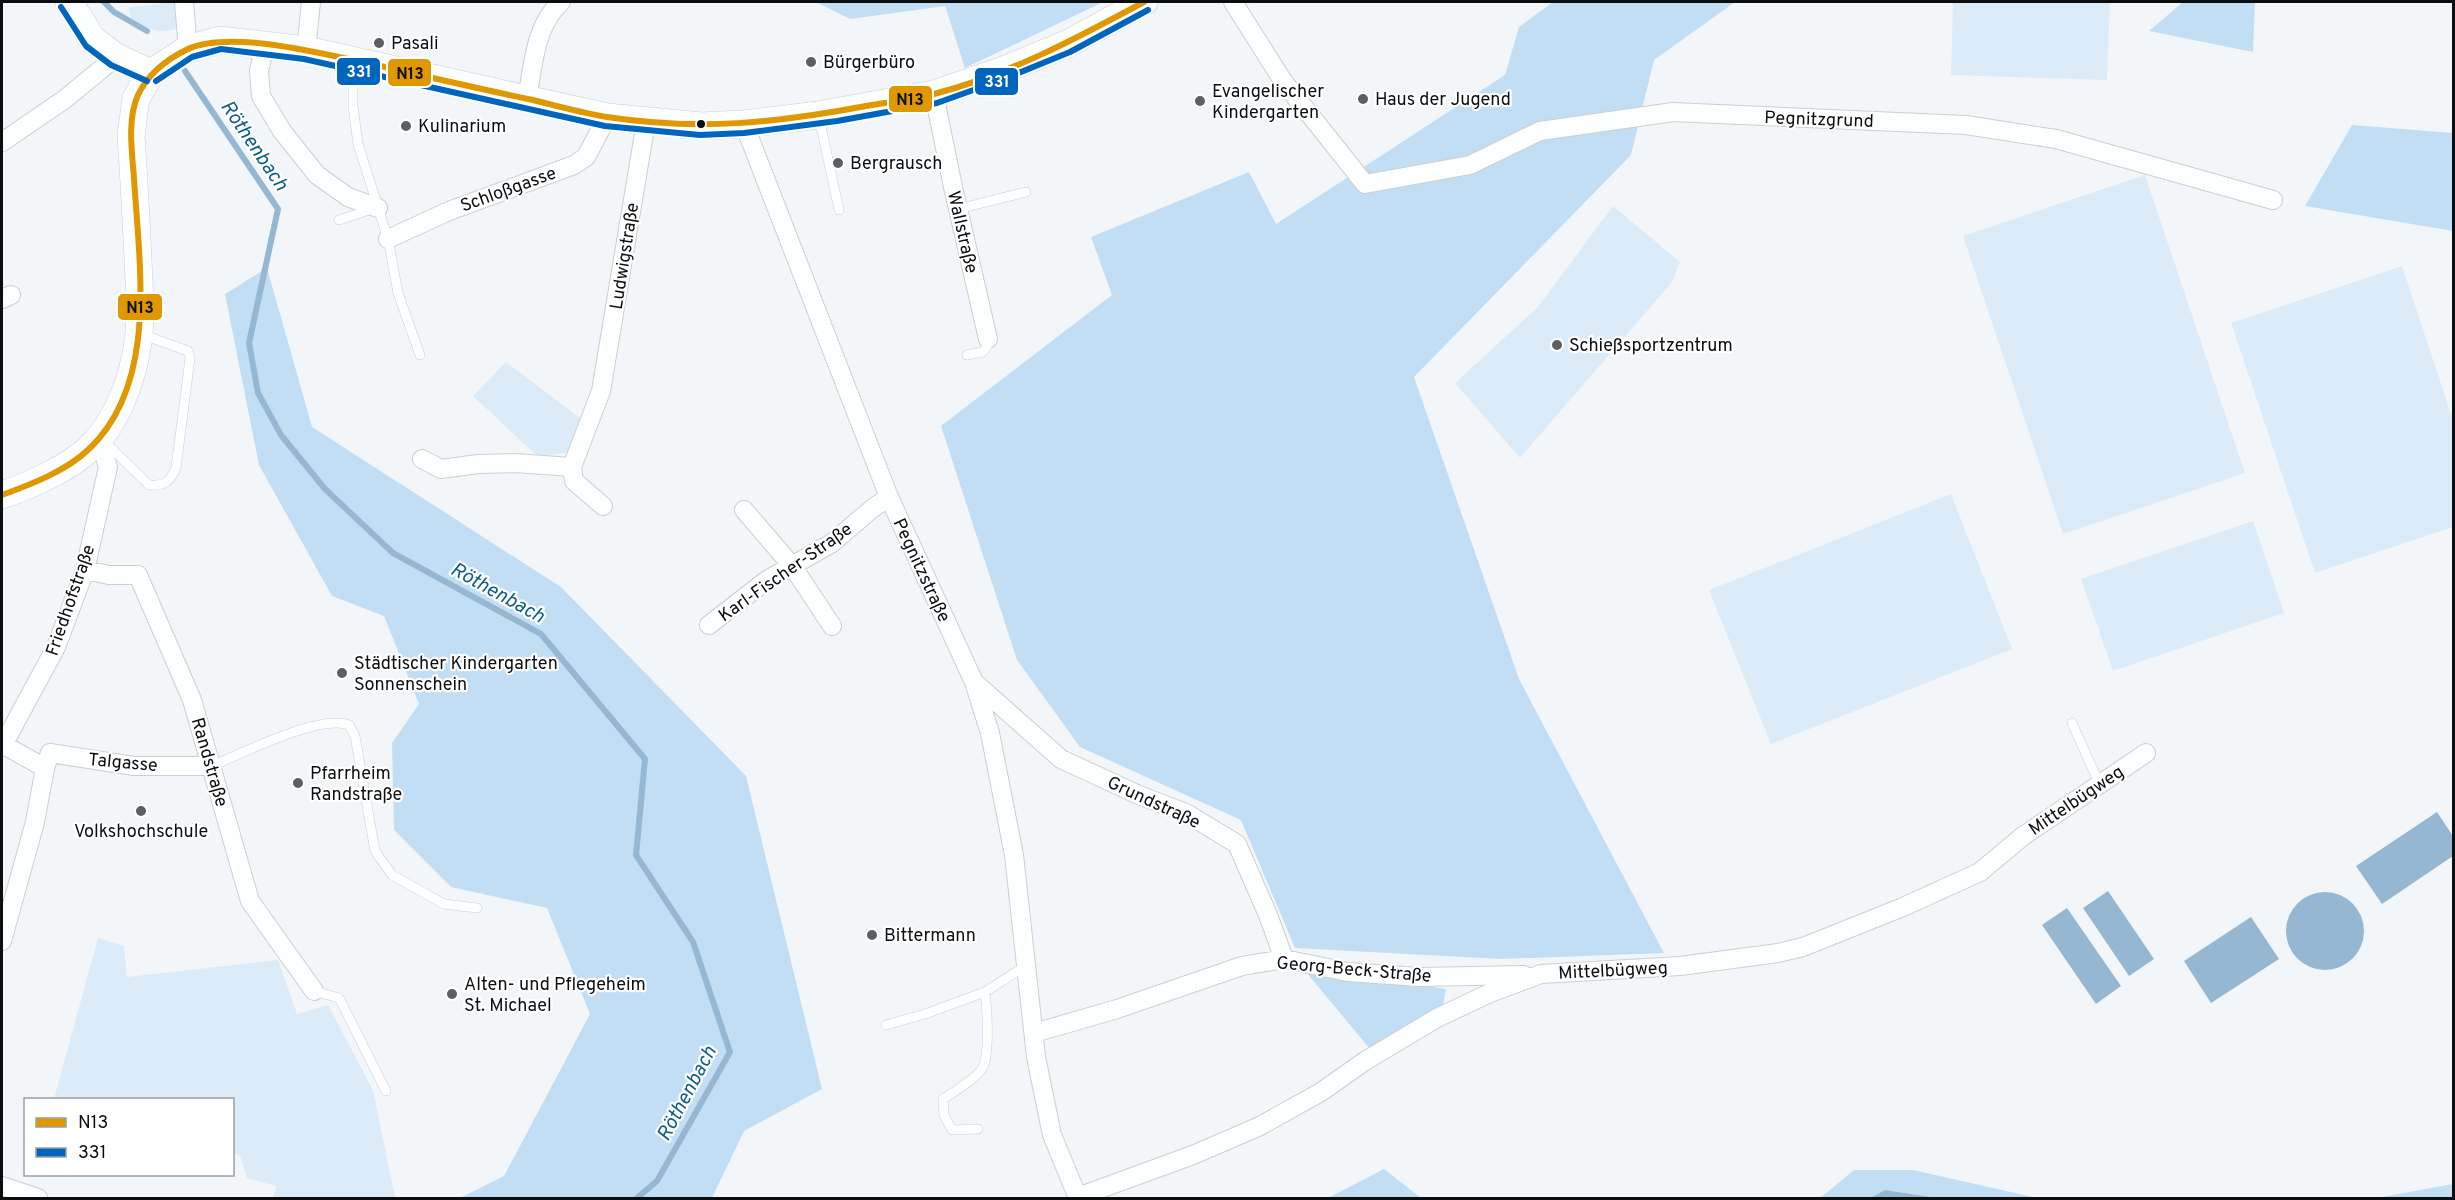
<svg xmlns="http://www.w3.org/2000/svg" width="2455" height="1200" viewBox="0 0 2455 1200" font-family="Overpass,sans-serif">
  <style>
    .green { fill: #dbecf8 }
    .forest { fill: #c2def4 }
    .water { fill: #96b7d1 }
    .lines { fill: none; stroke-linecap: round; stroke-linejoin: round }
    .stream { stroke: #96b7d1; stroke-width: 6 }
    .service-casing { stroke: #cccfd1; stroke-width: 10 }
    .minor-casing { stroke: #cccfd1; stroke-width: 20 }
    .secondary-casing { stroke: #cccfd1; stroke-width: 28 }
    .service { stroke: #fdfefe; stroke-width: 9 }
    .minor { stroke: #fdfefe; stroke-width: 18 }
    .secondary { stroke: #fdfefe; stroke-width: 27 }
    .bus-1-casing { stroke: #fff; stroke-width: 10 }
    .bus-2-casing { stroke: #fff; stroke-width: 10 }
    .bus-1 { stroke: #df9702; stroke-width: 6 }
    .bus-2 { stroke: #0065bd; stroke-width: 6 }
    .poi-dot { fill: #5c5f61; stroke: #fff; stroke-width: 2 }
    .bus-dot { fill: #0b0d0f; stroke: #fff; stroke-width: 2 }
    .labels { text-anchor: middle; stroke-width: 4.5; stroke-linejoin: round; paint-order: stroke }
    .poi-label { font-size: 18px; fill: #0b0d0f; stroke: #fff; text-anchor: start }
    .street-label { font-size: 18px; fill: #0b0d0f; stroke: #fff }
    .water-label { font-size: 20px; font-style: italic; fill: #0d5d8b; stroke: #fff }
    .line-badge { stroke: #fff; stroke-width: 2 }
    .badge-label { font-size: 16px; text-anchor: middle; font-weight: bold; fill: #fff }
    .pale-badge-label { font-size: 16px; text-anchor: middle; font-weight: bold; fill: #111 }
  </style>
  <rect width="100%" height="100%" fill="#f2f6f9"/>
  <!-- green -->
  <path class="green" d="M174 2H183L186 26C159 35 154 32 131 18L129 7Z
    M1953 2H2110L2107 80 1951 75Z
    M2145 175 2245 473 2063 534 1963 236Z
    M1613 206 1680 262 1672 282 1520 458 1455 383 1537 308Z
    M2402 266 2453 420V527L2315 573 2231 323Z
    M506 362 580 418 567 453 537 456 473 396Z
    M1951 494 2012 649 1771 744 1709 590Z
    M2253 521 2284 613 2113 671 2081 579Z
    M98 938 124 946 127 977 278 960 297 1014 328 1005 373 1090 395 1198H273L276 1186 247 1178 240 1156 233 1153 232 1100 54 1099Z"/>
  <!-- forest -->
  <path class="forest" d="M816 2H1100L1101 3 965 68 945 6 850 19Z
    M1553 2H1735L1654 60 1631 155 1414 377 1519 679 1664 953 1501 959 1295 948 1241 820 1080 747 1017 660 941 426 1112 295 1091 237 1249 172 1276 224 1505 75 1519 27Z
    M2183 2H2255L2253 52 2149 31Z
    M2352 125 2453 133V231L2305 206Z
    M267 268 312 427 561 587 746 776 822 1089 744 1131 712 1198H460L504 1176 590 1014 547 908 451 887 394 830 392 743 419 704 384 616 332 596 259 465 225 294Z
    M1301 966 1446 989 1441 1016 1375 1055Z
    M1384 1169 1421 1198H1328Z
    M1854 1170H1913L2037 1198H1938L1885 1190 1870 1198H1820Z
    M2453 1184V1198H2377Z"/>
  <!-- water -->
  <path class="water" d="M2437 812 2453 836V856L2382 904 2356 866Z
    M2108 891 2154 959 2129 976 2083 908Z
    M2286 931a39 39 0 1 1 78 0a39 39 0 1 1-78 0Z
    M2067 908 2121 986 2096 1004 2042 925Z
    M2251 917 2279 959 2211 1003 2184 961Z
    M1885 1190 1938 1198H1870Z"/>
  <g class="lines">
    <!-- stream -->
    <path class="stream" d="M104 2 114 12 147 31
      M185 71 278 209 249 343 258 393 281 435 325 489 393 553 541 634 645 759 636 855 693 942 730 1052 657 1181 637 1198"/>
    <!-- service casing -->
    <g class="service-casing">
      <path id="service" d="M353 63V106L358 144 388 239 398 293 420 355
        M819 117 839 210
        M958 209 1026 192
        M339 220 372 209
        M967 355 983 352 987 346 988 339
        M104 441 149 485C164 486 170 482 176 468L190 358 188 351 141 334
        M2072 723 2099 783
        M212 766C242 753 320 714 349 725L355 736 375 851 392 875 444 904 477 908
        M314 991 339 998 386 1091
        M886 1025 925 1014 985 992 1025 966
        M978 1129 952 1130 944 1115 943 1099C953 1092 978 1078 983 1067 990 1052 987 1008 985 992"/>
    </g>
    <!-- minor casing -->
    <g class="minor-casing">
      <path id="minor" d="M184 2 188 49
        M1233 2 1283 81 1365 184 1470 165 1540 131 1673 112 1966 125 2056 139 2273 200
        M265 44 259 71 261 96 282 131 317 175 348 197 378 208
        M306 50 311 2
        M934 94 953 187 988 339
        M527 99C533 66 535 25 561 2
        M744 124 889 497 974 682 990 733 1014 855 1036 1057 1052 1135 1078 1198
        M2 142 65 99 116 57
        M388 239 449 211 574 165 586 157 607 117
        M2 299 11 295
        M422 459 441 469 478 464 515 463 572 467
        M603 506 574 481 572 467 601 391 646 122
        M744 510 793 567 832 626
        M85 570 109 575H138L192 700 250 901 314 991
        M709 625 767 580 832 543 873 508 889 497
        M974 682 1061 759 1141 796 1186 813 1237 844 1268 915 1284 959
        M4 745 45 768
        M2 747 56 647 85 570 108 467 99 437
        M2 941 35 822 45 768 50 753 134 766H212
        M1034 1033 1117 1009 1242 966 1284 959 1348 972 1419 977 1524 975
        M2 1186 38 1198
        M1078 1197 1193 1155 1260 1126 1321 1092 1365 1061 1437 1018 1490 993 1541 974 1680 966 1778 953 1803 947 1903 907 1980 872 2023 836 2146 753"/>
    </g>
    <!-- secondary casing -->
    <g class="secondary-casing">
      <path id="secondary" d="M69 2 92 39 116 57 151 73
        M2 495C29 486 69 468 90 448 117 423 133 378 138 342 142 315 139 286 138 259 136 218 134 177 131 136L136 98 151 73 188 49 220 40 306 50 607 117 701 126 744 124 818 115 934 94 1001 71 1067 44 1144 2"/>
    </g>
    <!-- service -->
    <use href="#service" class="service"/>
    <!-- minor -->
    <use href="#minor" class="minor"/>
    <!-- secondary -->
    <use href="#secondary" class="secondary"/>
    <!-- bus-1 casing -->
    <g class="bus-1-casing">
      <path id="bus-1" d="M2 495C32 484 66 471 89 449 159 383 139 263 134 178 132 152 127 119 138 95 148 74 167 59 188 49 231 29 328 55 376 65 428 77 480 89 533 100 557 106 582 113 607 117 699 131 776 123 866 106 889 102 912 100 934 94 1008 75 1077 38 1144 2"/>
    </g>
    <!-- bus-2 casing -->
    <g class="bus-2-casing">
      <path id="bus-2" d="M61 7 86 46 111 65 147 81
        M156 81 192 57 221 49 304 59 605 126 700 135 744 133 837 121 937 103 1004 79 1070 52 1148 10"/>
    </g>
    <!-- bus-1 -->
    <use href="#bus-1" class="bus-1"/>
    <!-- bus-2 -->
    <use href="#bus-2" class="bus-2"/>
  </g>
  <!-- markers -->
  <g class="poi-dot">
    <circle cx="379" cy="43" r="6"/>
    <circle cx="811" cy="62" r="6"/>
    <circle cx="1363" cy="99" r="6"/>
    <circle cx="1200" cy="101" r="6"/>
    <circle cx="406" cy="126" r="6"/>
    <circle cx="838" cy="163" r="6"/>
    <circle cx="1557" cy="345" r="6"/>
    <circle cx="342" cy="673" r="6"/>
    <circle cx="298" cy="783" r="6"/>
    <circle cx="141" cy="811" r="6"/>
    <circle cx="872" cy="935" r="6"/>
    <circle cx="452" cy="994" r="6"/>
  </g>
  <circle class="bus-dot" cx="701" cy="124" r="5"/>
  <g class="labels">
    <!-- poi labels -->
    <g class="poi-label">
      <text x="391" y="49">Pasali</text>
      <text x="823" y="68">Bürgerbüro</text>
      <text x="1212" y="97">Evangelischer<tspan x="1212" dy="21">Kindergarten</tspan></text>
      <text x="1375" y="105">Haus der Jugend</text>
      <text x="418" y="132">Kulinarium</text>
      <text x="850" y="169">Bergrausch</text>
      <text x="1569" y="351">Schießsportzentrum</text>
      <text x="354" y="669">Städtischer Kindergarten<tspan x="354" dy="21">Sonnenschein</tspan></text>
      <text x="310" y="779">Pfarrheim<tspan x="310" dy="21">Randstraße</tspan></text>
      <text x="141" y="837" text-anchor="middle">Volkshochschule</text>
      <text x="884" y="941">Bittermann</text>
      <text x="464" y="990">Alten- und Pflegeheim<tspan x="464" dy="21">St. Michael</tspan></text>
    </g>
    <!-- street labels -->
    <g class="street-label">
      <text transform="translate(1819 119) rotate(2)" y="6">Pegnitzgrund</text>
      <text transform="translate(508 189) rotate(-20)" y="6">Schloßgasse</text>
      <text transform="translate(963 232) rotate(77)" y="6">Wallstraße</text>
      <text transform="translate(624 256) rotate(-81)" y="6">Ludwigstraße</text>
      <text transform="translate(922 570) rotate(65)" y="6">Pegnitzstraße</text>
      <text transform="translate(785 572) rotate(-35)" y="6">Karl-Fischer-Straße</text>
      <text transform="translate(70 600) rotate(-71)" y="6">Friedhofstraße</text>
      <text transform="translate(123 762) rotate(5)" y="6">Talgasse</text>
      <text transform="translate(210 762) rotate(74)" y="6">Randstraße</text>
      <text transform="translate(2076 800) rotate(-34)" y="6">Mittelbügweg</text>
      <text transform="translate(1154 802) rotate(25)" y="6">Grundstraße</text>
      <text transform="translate(1354 969) rotate(5)" y="6">Georg-Beck-Straße</text>
      <text transform="translate(1613 970) rotate(-3)" y="6">Mittelbügweg</text>
    </g>
    <!-- water labels -->
    <g class="water-label">
      <text transform="translate(255 145) rotate(56)" y="7">Röthenbach</text>
      <text transform="translate(498 592) rotate(29)" y="7">Röthenbach</text>
      <text transform="translate(686 1093) rotate(-62)" y="7">Röthenbach</text>
    </g>
  </g>
  <g class="line-badge">
    <rect x="336" y="57" width="45" height="29" rx="6" fill="#0065bd"/>
    <rect x="387" y="58" width="45" height="29" rx="6" fill="#df9702"/>
    <rect x="974" y="67" width="45" height="29" rx="6" fill="#0065bd"/>
    <rect x="888" y="85" width="45" height="28" rx="6" fill="#df9702"/>
    <rect x="117" y="293" width="46" height="28" rx="6" fill="#df9702"/>
  </g>
  <g class="badge-label">
    <text x="359" y="77">331</text>
    <text x="997" y="87">331</text>
  </g>
  <g class="pale-badge-label">
    <text x="410" y="79">N13</text>
    <text x="910" y="105">N13</text>
    <text x="140" y="313">N13</text>
  </g>
  <!-- border -->
  <rect width="2455" height="1200" fill="none" stroke="#0b0d0f" stroke-width="6"/>
  <!-- legend -->
  <rect x="24" y="1098" width="210" height="78" fill="#ffffff" stroke="#9d9e9f" stroke-width="1.5"/>
  <rect x="36" y="1118" width="30" height="9" fill="#df9702" stroke="#9d9e9f" stroke-width="1.5"/>
  <text x="78" y="1128" font-size="18" fill="#0b0d0f">N13</text>
  <rect x="36" y="1148" width="30" height="9" fill="#0065bd" stroke="#9d9e9f" stroke-width="1.5"/>
  <text x="78" y="1158" font-size="18" fill="#0b0d0f">331</text>
</svg>
